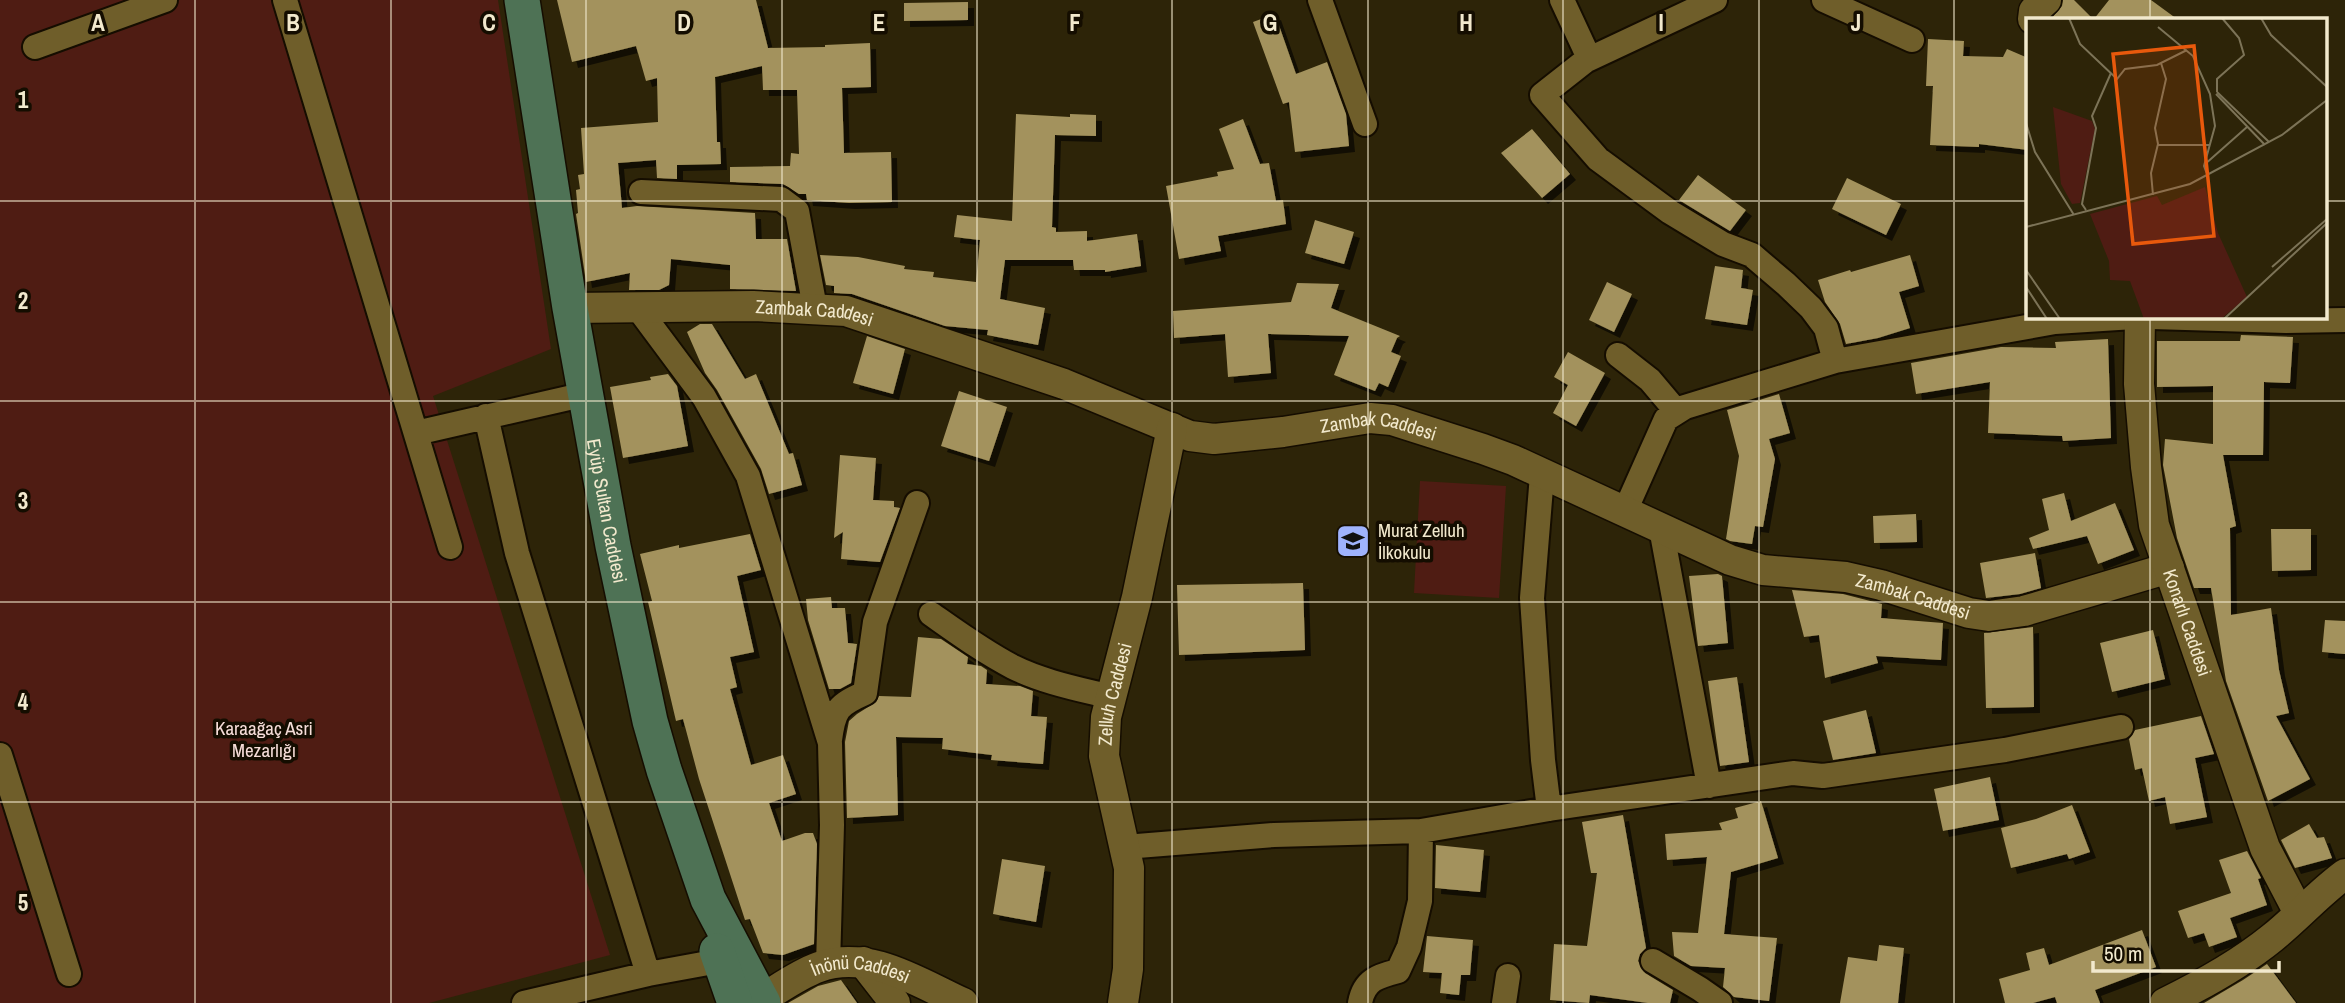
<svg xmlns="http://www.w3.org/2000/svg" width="2345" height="1003" viewBox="0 0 2345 1003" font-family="'Archivo Narrow',sans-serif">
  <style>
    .green { fill: #4f1c13 }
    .building { fill: #a3925d; filter: url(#shadow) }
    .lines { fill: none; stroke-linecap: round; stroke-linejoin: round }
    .minor-casing { stroke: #150d00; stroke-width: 28 }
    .tertiary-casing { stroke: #150d00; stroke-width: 33 }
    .secondary-casing { stroke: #150d00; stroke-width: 38 }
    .minor { stroke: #6f5e2a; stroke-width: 24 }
    .tertiary { stroke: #6f5e2a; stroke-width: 30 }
    .secondary { stroke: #4e7255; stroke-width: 35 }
    .grid { fill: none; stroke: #f2e9cd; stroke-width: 2; stroke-opacity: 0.55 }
    .labels { text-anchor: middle; stroke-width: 7; stroke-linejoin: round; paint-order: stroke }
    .street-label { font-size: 19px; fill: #f2e9cd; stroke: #140d00 }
    .poi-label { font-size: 19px; fill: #f2e9cd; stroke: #140d00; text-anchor: start }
    .park-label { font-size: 19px; fill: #f6ddd8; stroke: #140d00 }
    .inset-road { fill: none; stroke: #7c7357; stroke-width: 2 }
    .view { fill: #e8590c; fill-opacity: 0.15; stroke: #e8590c; stroke-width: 3.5 }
    .inset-edge { fill: none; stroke: #f2e9cd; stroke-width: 3.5 }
    .grid-label { font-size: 23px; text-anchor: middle; font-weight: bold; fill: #f2e9cd; stroke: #140d00; stroke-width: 7; stroke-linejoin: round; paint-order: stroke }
  </style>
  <defs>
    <filter id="shadow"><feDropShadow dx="6" dy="6" stdDeviation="0" flood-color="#0009"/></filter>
  </defs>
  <rect width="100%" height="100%" fill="#2d2408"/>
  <!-- green -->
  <path class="green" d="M0 0H498L551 349 433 396 610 955 429 1003H0Z
    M1420 481 1506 486 1499 598 1414 593Z"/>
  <!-- building -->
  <path class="building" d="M557 0H756L768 48 825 47V45L870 43 871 87 842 88 844 153 891 152 892 202 849 203 807 200 806 194H799L783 184 730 182V167L790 166 791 153 799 154 797 90H763L762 66 715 77 717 142H720L721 164 677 165V179L657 178 656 160 618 163 622 208 637 206 755 213 756 239H787L796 291 730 289V265L671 259 669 285 659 290H629L630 273 586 282 576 214 578 213 576 190 580 189 578 175 584 174 581 128 658 122 657 78 646 81 636 46 572 62Z
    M2063 0H2074L2093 19H2051L2062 6Z
    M2109 0H2151L2177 19H2094Z
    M968 2V20L904 21V3Z
    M1275 14 1296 74 1327 62 1346 114 1349 146 1295 152 1289 102 1283 104 1253 22Z
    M1928 39 1964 41 1963 56 2003 57 2007 49 2028 58V150L1979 144V147L1930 145 1933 86H1926Z
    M1016 114 1070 117V114L1096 115V136L1055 135 1052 227 1056 228V232L1087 231V241L1137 234 1141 266 1105 272V270H1074L1073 260H1005L1000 299 1045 308 1038 345 987 335 988 330 945 326 852 294 834 293V286L826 285 820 255 858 257 905 266 904 269 934 272 933 277 976 282 980 240 954 237 957 215 1012 221Z
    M1243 119 1260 164 1269 163 1276 201 1283 200 1286 224 1218 236 1221 251 1179 259 1166 186 1218 176 1217 172 1234 169 1219 129Z
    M1532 129 1570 174 1542 198 1501 153Z
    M1698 175 1746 210 1730 231 1679 200Z
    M1847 178 1901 204 1886 235 1832 209Z
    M1315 220 1354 232 1344 264 1305 253Z
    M1910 255 1919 286 1899 292 1910 328 1878 338 1846 344 1840 324 1825 302 1818 280 1850 270 1851 272Z
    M1715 266 1743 270 1741 288 1753 290 1747 325 1705 319Z
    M1607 282 1632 294 1614 332 1589 320Z
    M1297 283 1339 284 1331 308 1400 336 1397 338 1391 352 1401 356 1388 387 1379 383 1375 391 1334 375 1349 336 1268 334 1271 373 1228 377 1225 334 1174 338 1173 311 1291 302Z
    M700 324H712L745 379 756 374 789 454 793 453 802 485 769 494 761 469 717 390 705 373 687 332Z
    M2241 335 2293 337 2290 383 2264 382 2263 455H2223L2236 526 2230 528 2231 615 2271 608 2279 670 2289 713 2276 716 2310 779 2268 801 2226 681 2211 588H2194L2177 538 2163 465 2165 439 2213 444V386L2157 387V341H2240Z
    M867 336 905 349 893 394 853 383Z
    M2108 339 2111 438 2063 441 2062 436 1988 433 1990 382 1916 394 1911 363 2001 347 2056 348 2055 342Z
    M1568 352 1605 373 1576 426 1553 413 1568 385 1554 377Z
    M668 374 677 386 688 446 623 458 610 387 651 380 650 377Z
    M959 391 1007 407 989 461 941 446Z
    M1779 394 1790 433 1769 439 1775 459 1763 527 1755 526 1752 544 1730 541 1726 539 1739 456 1727 410Z
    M840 455 876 458 873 500 894 501V507L900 508 880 562 841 559 843 532 834 538Z
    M2064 493 2071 521 2115 503 2134 550 2098 564 2087 536 2033 549 2029 538 2049 530 2042 499Z
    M1916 514 1917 542 1874 543 1873 516Z
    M2271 529H2311V570L2272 571Z
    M750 534 761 570 737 576 754 652 730 657 737 687 730 689 751 765 783 755 796 794 769 803 782 841 805 833H813L817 844 814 944 783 955 763 953 750 919 745 920 699 779 683 719 676 721 648 602 652 601 640 554 679 545V548Z
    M2035 553 2041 588 2020 594 1986 598 1980 563Z
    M1718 574 1722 576 1728 643 1698 646 1689 576Z
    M1303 583 1305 650 1179 655 1177 585Z
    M1792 590 1843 594 1882 604 1881 618 1943 623 1941 660 1876 656 1878 663 1825 678 1819 635 1804 637Z
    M831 597 832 608H845L848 643 857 644 851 683 840 689H829L808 620 806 599Z
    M2325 620 2345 621V654L2322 652Z
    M2033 627 2034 707 1986 708 1984 633Z
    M2153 630 2165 679 2112 692 2100 643Z
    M918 637 941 639 968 657 967 664 981 666 987 670 986 684 1020 686 1033 691 1031 716 1047 717 1043 764 991 760 992 755 942 749 943 738 896 737 898 815 847 818 845 742 849 721 857 714 876 702 879 696 911 697Z
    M1737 677 1749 762 1720 766 1708 681Z
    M1866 710 1876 753 1833 760 1823 721Z
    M2201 716 2214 754 2195 758 2207 817 2170 824 2165 797 2149 801 2142 768 2135 770 2129 739 2135 730Z
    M1990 777 1999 820 1943 831 1934 789Z
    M1761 801 1778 858 1731 872 1724 934 1777 938 1769 1001 1734 997 1723 987 1725 968 1691 966 1674 956 1672 932 1698 933 1707 857 1667 860 1665 834 1722 830 1719 823 1738 818 1735 808Z
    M2072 805 2090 852 2069 859 2067 854 2011 868 2001 828 2036 819Z
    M1623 815 1646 948 1640 954 1638 961 1645 973 1673 990 1670 1003H1648L1590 995 1589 1003 1550 1000 1554 944 1587 946 1597 873H1591L1582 822Z
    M2309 824 2317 838 2324 837 2332 858 2295 868 2281 840Z
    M1436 845 1484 850 1480 892 1435 888Z
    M2247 851 2261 878 2258 879 2267 905 2230 918 2237 937 2209 947 2204 933 2188 938 2178 911 2231 893 2219 860Z
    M1002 859 1045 866 1036 922 993 914Z
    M2142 930 2156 967 2095 990 2100 1003H2057L2055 997 2033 1003H2005L1999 979 2030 970 2026 953 2044 948 2049 965Z
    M1427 936 1473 940 1470 975H1461L1459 995 1440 993 1442 973 1423 972Z
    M1879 945 1904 948 1898 1003H1840L1848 957 1877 961Z
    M2267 964 2296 1003H2204L2243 980Z
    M841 980 857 1003H788L818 986Z"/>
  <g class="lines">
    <!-- minor casing -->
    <g class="minor-casing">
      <path id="minor" d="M285 0 450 547
        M1320 0 1365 124
        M1562 0 1589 58 1542 95 1598 159 1670 212 1723 244 1752 255 1786 284 1811 308 1826 328 1835 361
        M1824 0 1912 40
        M35 47 165 0
        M1585 61 1715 0
        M641 192 781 199 797 211 815 308
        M637 307 704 397 748 476 830 743 832 825 828 965
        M2152 317 2286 321 2345 320
        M1618 355 1650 380 1677 412
        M486 416 517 553 648 974
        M416 433 586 394
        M1542 475 1532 598 1543 760 1549 809
        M1625 511 1666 419 1685 407 1835 361 2055 322 2134 317
        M1661 528 1709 786
        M931 614C958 633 984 652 1013 667 1043 682 1079 689 1111 697
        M830 740C834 709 838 705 865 693L875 622 917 503
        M0 755 69 974
        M1125 847 1274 835 1421 831 1549 809 1793 773 1823 776 2005 750 2121 727
        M1653 961 1700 989 1720 1003
        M524 1003 648 974 719 961
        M1360 1003C1364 980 1378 976 1398 971L1409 947 1420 901 1421 831
        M1504 1003 1508 976"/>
    </g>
    <!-- tertiary casing -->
    <g class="tertiary-casing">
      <g id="tertiary">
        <path d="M2033 19 2034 11 2046 0"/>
        <path id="s1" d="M570 308 753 306 846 311 1064 384 1190 436 1214 439 1283 432 1370 418 1392 420 1483 449 1513 460 1730 560 1763 570 1846 577 1881 585 1969 613 1989 616 2024 611 2169 568"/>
        <path id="s2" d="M2140 317 2139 384 2146 467 2154 525 2265 848 2299 913"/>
        <path d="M863 962 895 1003"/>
        <path id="s3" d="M762 999C780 988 799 974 819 967 869 949 919 983 963 1003"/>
        <path id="s4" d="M1123 1003 1128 969 1129 868 1104 756 1106 717 1137 597 1172 428"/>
        <path d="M2165 1003C2202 985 2240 964 2272 938 2297 918 2319 893 2345 874"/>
      </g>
    </g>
    <!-- secondary casing -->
    <g class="secondary-casing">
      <g id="secondary">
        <path id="s5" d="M522 0 570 308 613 546 650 721 664 770 708 899 763 1003"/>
        <path d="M717 951 735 1003"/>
      </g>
    </g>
    <!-- minor -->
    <use href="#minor" class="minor"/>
    <!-- tertiary -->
    <use href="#tertiary" class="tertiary"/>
    <!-- secondary -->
    <use href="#secondary" class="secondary"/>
  </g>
  <!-- grid -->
  <path class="grid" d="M195 0V1003M391 0V1003M586 0V1003M782 0V1003M977 0V1003M1172 0V1003M1368 0V1003M1563 0V1003M1759 0V1003M1954 0V1003M2150 0V19M0 201H2028M2326 201H2345M2150 317V1003M0 401H2345M0 602H2345M0 802H2345"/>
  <!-- icons -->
  <defs>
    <g id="school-square" transform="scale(1.75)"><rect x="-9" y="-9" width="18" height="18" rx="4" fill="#9fb3fd" stroke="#140d00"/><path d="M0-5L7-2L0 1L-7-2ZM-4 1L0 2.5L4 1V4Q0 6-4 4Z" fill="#111"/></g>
  </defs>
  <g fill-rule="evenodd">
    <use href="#school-square" x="1353" y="541"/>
  </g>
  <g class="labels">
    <!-- street labels -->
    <g class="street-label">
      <text dy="7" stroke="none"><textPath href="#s1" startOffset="245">Zambak Caddesi</textPath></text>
      <text dy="7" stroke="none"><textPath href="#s1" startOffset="833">Zambak Caddesi</textPath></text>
      <text dy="7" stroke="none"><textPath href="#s5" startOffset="518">Eyüp Sultan Caddesi</textPath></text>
      <text dy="7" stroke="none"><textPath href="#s1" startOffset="1400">Zambak Caddesi</textPath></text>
      <text dy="7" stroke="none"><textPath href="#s2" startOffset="312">Konarlı Caddesi</textPath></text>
      <text dy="7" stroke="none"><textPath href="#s4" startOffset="313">Zelluh Caddesi</textPath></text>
      <text dy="7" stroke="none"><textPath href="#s3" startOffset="108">İnönü Caddesi</textPath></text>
    </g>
    <!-- poi labels -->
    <g class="poi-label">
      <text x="1378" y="537">Murat Zelluh<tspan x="1378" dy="22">İlkokulu</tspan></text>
    </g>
    <!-- park labels -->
    <g class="park-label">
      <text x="264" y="735">Karaağaç Asri<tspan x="264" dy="22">Mezarlığı</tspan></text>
    </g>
  </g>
  <!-- overview -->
  <g transform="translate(2026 18)">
    <rect width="301" height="301" fill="#2d2408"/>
    <path d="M27 89 66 103 69 111 54 185 46 186 35 166ZM179 169 192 215 221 279 195 301H118L104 263 84 262 83 243 64 196 131 178 136 187Z" fill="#4f1c13"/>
    <path class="inset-road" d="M43 0 54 26 91 61 99 51 131 47 161 32M235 0 245 17 301 69M132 9 167 38 184 76 189 108 178 148 181 156M191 74V61L218 37 213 20 196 0M191 74 243 124M190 76 239 127M0 105 9 134 48 197M132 127H184M178 147 221 109M127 177 125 155 132 126 129 110 140 61 135 45M60 192 56 186 70 110 66 98 85 55M0 209 164 166 256 117 301 82M246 249 301 201M0 252 34 301M0 269 21 301M198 301 301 205"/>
    <path class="view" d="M168 28 188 218 107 226 87 36Z"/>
    <rect width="301" height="301" class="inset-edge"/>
  </g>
  <g class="grid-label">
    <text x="98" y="31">A</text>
    <text x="293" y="31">B</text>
    <text x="489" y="31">C</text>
    <text x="684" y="31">D</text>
    <text x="879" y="31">E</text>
    <text x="1075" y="31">F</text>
    <text x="1270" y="31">G</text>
    <text x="1466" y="31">H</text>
    <text x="1661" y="31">I</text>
    <text x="1856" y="31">J</text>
    <text x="23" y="108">1</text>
    <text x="23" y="309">2</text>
    <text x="23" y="509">3</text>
    <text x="23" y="710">4</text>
    <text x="23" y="911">5</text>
  </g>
  <!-- scale -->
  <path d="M2093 961v10h186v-10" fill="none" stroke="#f2e9cd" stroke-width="3.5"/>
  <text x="2104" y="961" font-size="21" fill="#f2e9cd" stroke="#140d00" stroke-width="5" paint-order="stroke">50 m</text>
</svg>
